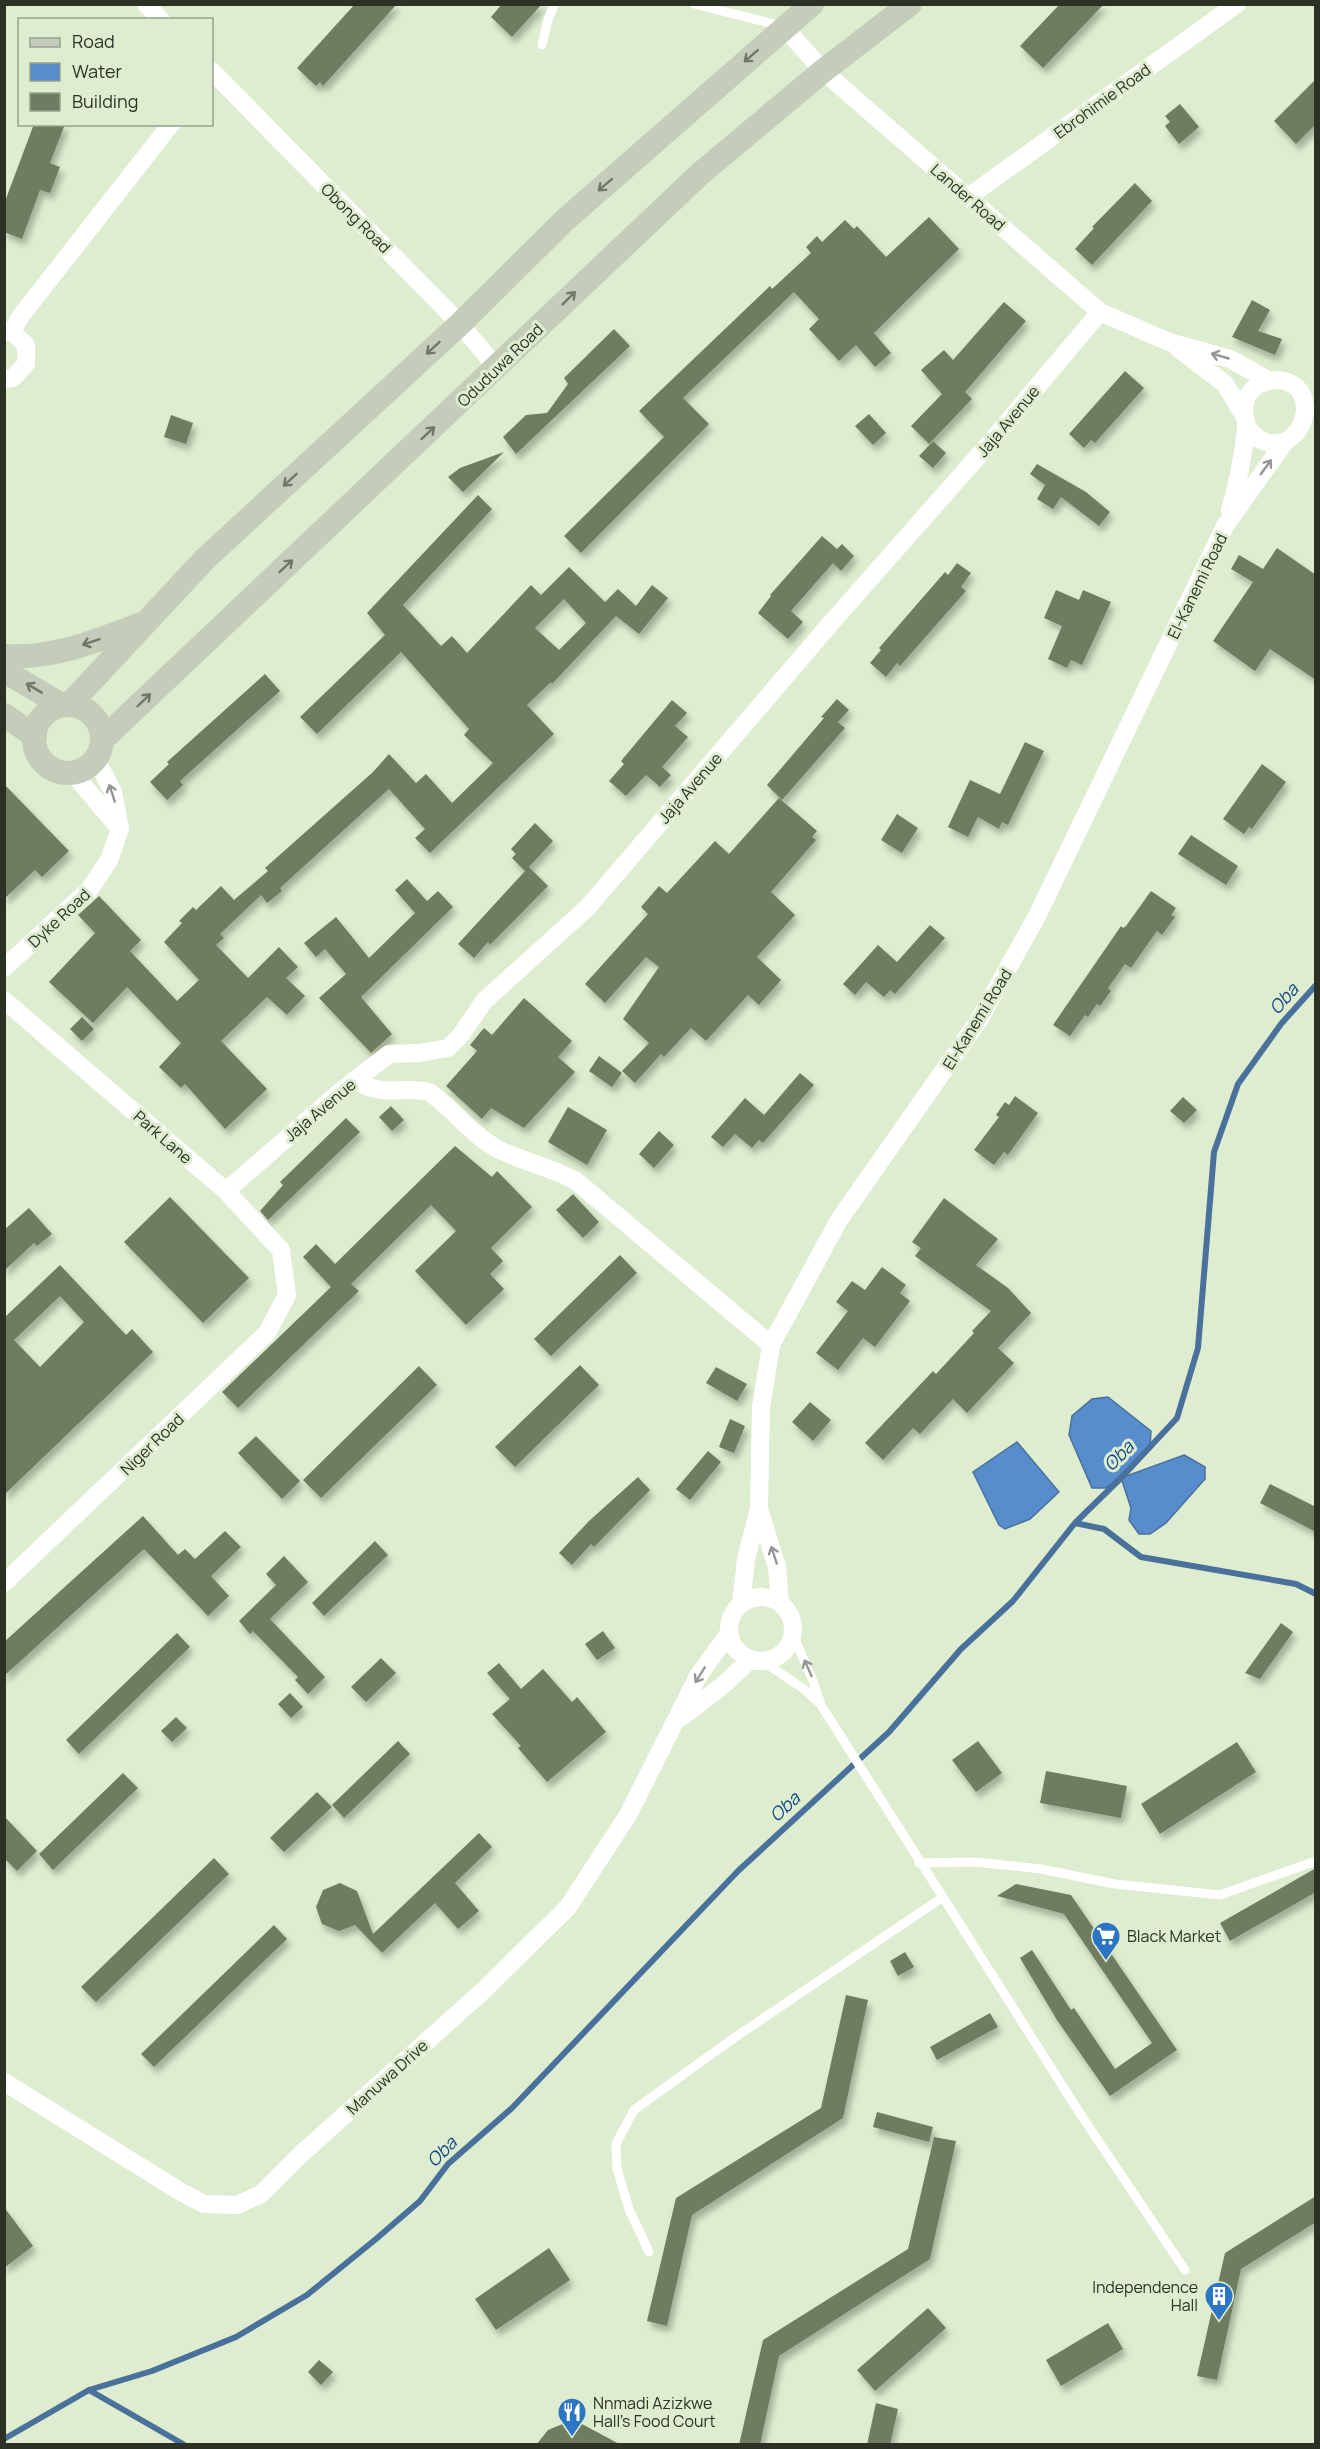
<svg xmlns="http://www.w3.org/2000/svg" width="1320" height="2449" viewBox="0 0 1320 2449" font-family="Manrope,sans-serif">
  <style>
    .water { fill: #588dcd; stroke: #4a719b; stroke-width: 1.5 }
    .lines { fill: none; stroke-linecap: round; stroke-linejoin: round }
    .stream { stroke: #4a719b; stroke-width: 6 }
    .building { fill: #6f7c61; fill-rule: evenodd; filter: url(#shadow) }
    .lane { stroke: #fff; stroke-width: 9 }
    .street { stroke: #fff; stroke-width: 18 }
    .secondary { stroke: #c4cdb9; stroke-width: 24 }
    .oneway { stroke: #707768 }
    .oneway2 { stroke: #959892 }
    .labels { text-anchor: middle; stroke-width: 6; stroke-linejoin: round; paint-order: stroke }
    .street-label { font-size: 16px; fill: #2b3125; stroke: #deedcf }
    .poi-label { font-size: 16px; fill: #2b3125; stroke: #deedcf; text-anchor: start }
    .water-label { font-size: 18px; font-style: italic; fill: #144b86; stroke: #deedcf }
  </style>
  <defs>
    <filter id="shadow"><feDropShadow dx="3.5" dy="6" stdDeviation="3" flood-color="#0004"/></filter>
  </defs>
  <rect width="100%" height="100%" fill="#deedcf"/>
  <!-- water -->
  <path class="water" d="M1108 1397 1151 1431 1150 1447 1120 1476 1106 1488H1092L1069 1435 1072 1416 1092 1399Z
    M1017 1442 1059 1492 1030 1519 1005 1529 999 1525 973 1472Z
    M1184 1455 1205 1467V1479L1166 1523 1150 1534H1139L1129 1520 1131 1508 1121 1478Z"/>
  <g class="lines">
    <!-- stream -->
    <path class="stream" d="M1075 1523 1104 1529 1141 1557 1296 1584 1316 1594
      M89 2390 183 2444
      M4 2439 89 2390 152 2371 236 2337 307 2295 376 2239 420 2201 448 2164 512 2108 738 1871 889 1732 961 1649 1013 1601 1075 1523 1122 1477 1177 1418 1198 1348 1214 1152 1238 1084 1281 1024 1316 985"/>
  </g>
  <!-- building -->
  <path class="building" d="M355 4H397L323 86 320 82 316 86 297 68Z
    M502 4H542L512 37 491 17Z
    M1060 4H1104L1043 68 1020 46Z
    M1316 79V124L1296 144 1274 121Z
    M1180 104 1199 127 1179 144 1165 126 1170 122 1165 116Z
    M34 124H65L50 163 60 167 50 193 40 190 22 239 4 232V204Z
    M1135 183 1152 201 1092 265 1075 249 1094 228 1092 227Z
    M929 217 959 249 874 333 891 353 875 367 856 345 839 361 809 329 819 319 794 292 683 398 709 424 581 553 564 536 664 437 639 411 770 286 772 289 811 253 806 247 817 236 822 242 845 220 854 229 857 226 886 257Z
    M1252 300 1270 310 1258 331 1282 339 1275 355 1232 337Z
    M1004 302 1026 321 965 392 972 399 929 444 911 426 942 394 921 370 944 350 953 360Z
    M614 329 630 346 516 454 503 437 526 415 547 413 568 384 564 378Z
    M1125 371 1144 388 1095 443 1091 440 1084 448 1069 434Z
    M869 414 886 433 873 445 855 426Z
    M171 415 193 423 186 444 164 437Z
    M933 441 946 453 933 468 919 456Z
    M504 452 463 492 448 477 460 468Z
    M1037 464 1086 492 1110 512 1099 526 1061 497 1053 509 1037 499 1045 485 1030 474Z
    M478 495 492 509 403 605 441 646 452 636 467 653 531 585 541 595 569 567 605 602 618 589 636 606 652 585 668 598 639 634 616 616 552 684 551 682 527 705 554 734 430 853 415 838 425 829 389 789 280 888 282 891 267 903 261 895 220 934 224 938 216 945 248 978 279 947 298 967 286 978 305 996 287 1015 267 997 221 1041 267 1089 225 1129 185 1084 181 1088 159 1067 181 1043 127 987 93 1023 49 982 95 933 78 915 99 896 141 940 130 951 177 1001 199 980 164 942 182 923 179 921 193 907 196 910 221 886 234 900 268 871 265 868 373 772 389 754 416 783 426 774 452 803 493 763 464 735 469 729 401 652 317 734 300 717 385 635 367 613ZM564 599 586 623 559 650 535 628Z
    M822 536 837 549 842 544 854 556 841 571 833 563 791 611 803 622 788 639 758 613 771 596 770 595Z
    M1277 548 1316 575V680L1270 649 1255 671 1213 641 1253 582 1231 569 1239 555 1263 569Z
    M957 563 971 573 961 587 966 591 900 666 897 663 886 677 870 663 881 650 879 648 945 572 948 575Z
    M1056 590 1079 600 1083 590 1111 602 1082 665 1071 660 1067 668 1048 659 1062 626 1044 618Z
    M265 674 280 691 180 781 183 785 167 800 150 782 169 764 167 762Z
    M837 699 849 710 838 722 845 728 782 800 767 785 824 718 821 717Z
    M672 700 687 713 675 726 688 737 662 767 671 775 660 787 646 775 626 796 609 781 624 764 621 761Z
    M1025 742 1044 751 1008 825 1002 822 999 829 978 817 968 837 948 827 970 780 1000 794Z
    M1262 764 1286 782 1252 829 1249 827 1244 834 1223 819Z
    M4 784 69 851 42 877 35 870 4 899Z
    M779 798 817 831 812 837 816 840 771 892 795 915 757 957 781 980 759 1005 748 995 706 1041 691 1028 664 1057 661 1054 635 1083 622 1071 649 1043 623 1019 659 967 646 957 605 1003 585 984 648 914 641 907 659 886 667 893 715 841 729 854Z
    M897 814 918 828 902 853 881 840Z
    M535 823 553 841 529 867 548 886 490 945 488 942 474 958 458 944 525 871 512 858 516 854 511 849Z
    M1191 835 1238 866 1226 885 1178 854Z
    M407 879 427 901 438 891 453 907 361 997 392 1034 371 1053 319 998 346 974 325 949 316 957 304 943 336 917 369 958 415 913 395 890Z
    M1151 891 1176 908 1171 915 1175 917 1162 935 1157 931 1131 968 1125 964 1108 988 1111 991 1100 1006 1097 1004 1088 1017 1085 1015 1070 1036 1053 1025 1121 926 1123 928 1126 926Z
    M930 925 945 938 895 994 890 990 884 997 866 982 855 995 843 984 878 945 897 962Z
    M524 998 572 1041 558 1057 575 1072 524 1128 491 1108 482 1119 446 1086 477 1051 470 1045 484 1028 492 1035Z
    M82 1017 94 1029 82 1041 70 1029Z
    M599 1056 622 1073 612 1087 589 1071Z
    M800 1073 814 1085 763 1143 759 1140 752 1148 735 1134 723 1147 711 1137 745 1098 764 1115Z
    M1015 1096 1038 1113 1008 1155 1004 1152 994 1165 974 1150 999 1117 996 1115 1005 1102 1009 1105Z
    M1183 1097 1197 1110 1184 1123 1170 1111Z
    M391 1106 404 1120 392 1131 379 1117Z
    M568 1107 607 1130 587 1165 548 1142Z
    M346 1118 360 1132 268 1220 260 1211 283 1185 280 1182Z
    M659 1131 674 1145 654 1168 639 1154Z
    M455 1146 492 1177 497 1171 532 1207 491 1248 503 1261 490 1274 504 1289 466 1325 415 1271 456 1231 431 1205 351 1284 359 1291 238 1408 222 1392 331 1287 303 1257 316 1244 335 1264Z
    M573 1194 599 1222 583 1238 556 1210Z
    M170 1197 249 1278 203 1323 124 1242Z
    M944 1198 998 1239 976 1265 1008 1288 1031 1313 998 1348 1014 1363 967 1413 953 1399 920 1434 913 1428 883 1460 865 1443 933 1371 936 1374 974 1333 972 1331 991 1311 915 1256 921 1248 912 1242Z
    M29 1208 52 1234 37 1246 34 1243 4 1271V1230Z
    M620 1255 637 1273 551 1356 534 1339Z
    M60 1265 126 1335 132 1329 153 1352 4 1495V1318ZM60 1296 84 1322 40 1367 14 1340Z
    M882 1267 906 1285 900 1293 910 1301 875 1347 863 1338 838 1370 816 1353 848 1311 836 1302 852 1281 865 1290Z
    M580 1365 599 1385 515 1467 495 1447Z
    M419 1366 437 1385 321 1498 303 1480Z
    M716 1367 747 1384 737 1401 706 1383Z
    M810 1402 831 1420 813 1441 792 1422Z
    M730 1419 745 1426 734 1453 719 1447Z
    M256 1436 300 1481 282 1499 238 1453Z
    M708 1451 721 1462 690 1500 676 1489Z
    M638 1477 650 1490 594 1547 591 1544 572 1565 559 1553 589 1521Z
    M1270 1484 1316 1507V1532L1260 1503Z
    M143 1516 178 1555 185 1549 195 1559 225 1531 241 1547 211 1576 229 1596 208 1616 144 1549 4 1676V1642Z
    M375 1541 388 1555 324 1616 312 1603Z
    M284 1556 308 1582 270 1619 325 1677 308 1694 295 1680 298 1677 253 1631 250 1634 239 1621 276 1585 266 1574Z
    M1281 1623 1293 1632 1260 1679 1245 1673Z
    M603 1631 615 1648 597 1660 585 1644Z
    M177 1633 190 1647 79 1754 66 1740Z
    M381 1658 396 1673 366 1702 351 1687Z
    M499 1663 521 1689 543 1669 572 1702 577 1697 606 1732 547 1782 518 1748 521 1746 492 1714 510 1699 487 1673Z
    M290 1693 303 1707 291 1718 278 1704Z
    M176 1717 187 1728 172 1742 161 1731Z
    M398 1741 410 1754 344 1818 332 1805Z
    M978 1741 1002 1773 976 1792 952 1760Z
    M1237 1742 1256 1772 1160 1834 1141 1804Z
    M1046 1771 1127 1786 1121 1818 1040 1803Z
    M123 1773 138 1788 53 1870 39 1854Z
    M317 1792 332 1807 284 1852 270 1838Z
    M4 1816 37 1851 17 1871 4 1858Z
    M479 1833 492 1847 455 1883 479 1911 458 1929 435 1903 382 1953 355 1925 339 1931 322 1924 316 1907 323 1890 340 1883 357 1891 373 1934Z
    M214 1858 229 1874 96 2002 81 1987Z
    M1316 1868V1892L1230 1941 1220 1923Z
    M1016 1884 1071 1895 1177 2050 1110 2096 1057 2020 1020 1958 1032 1950 1071 2010 1074 2008 1115 2069 1152 2043 1064 1914 997 1896Z
    M274 1925 287 1939 154 2067 141 2054Z
    M905 1952 914 1967 898 1976 890 1961Z
    M846 1995 868 2000 843 2118 692 2215 667 2326 647 2321 676 2198 821 2108Z
    M990 2013 998 2027 937 2060 930 2047Z
    M877 2112 933 2127 929 2142 873 2127Z
    M934 2137 956 2141 930 2259 779 2356 760 2445H739L763 2340 908 2249Z
    M1316 2196V2222L1241 2269 1217 2380 1197 2376 1225 2253Z
    M4 2207 33 2246 4 2268Z
    M549 2248 570 2280 496 2330 475 2299Z
    M928 2308 946 2328 875 2391 857 2370Z
    M1108 2323 1123 2349 1061 2386 1046 2360Z
    M319 2360 333 2372 321 2385 308 2372Z
    M876 2403 898 2409 890 2445H867Z
    M565 2423 582 2424 621 2445H536L548 2430Z"/>
  <g class="lines">
    <!-- lane -->
    <path class="lane" d="M694 4 782 26
      M542 45 548 19 555 4
      M792 1632 813 1681 821 1705 1081 2115 1185 2270
      M762 1661 804 1689 819 1703
      M919 1863 975 1862 1041 1869 1115 1884 1220 1895 1316 1861
      M649 2252 629 2209 617 2169 616 2144 634 2110 734 2038 943 1897"/>
    <!-- street -->
    <path class="street" d="M146 4 161 20
      M784 27 823 71 1100 312 1169 342 1230 359 1268 380
      M212 71 460 324 497 368
      M968 197 1237 4
      M4 332H12L26 345V364L13 378 4 379
      M12 332 20 317 171 124
      M1178 348 1225 384 1243 414
      M1230 510C1238 483 1243 458 1246 429 1247 420 1242 412 1245 402 1252 379 1285 372 1300 391 1320 425 1275 469 1246 425
      M72 772 119 828
      M4 968 90 889 109 860 120 829 113 792 96 759
      M4 1000 226 1191 281 1250 287 1295 267 1333 4 1583
      M355 1080C386 1099 400 1085 429 1092 454 1109 471 1135 498 1149 523 1162 551 1167 576 1181L771 1345
      M226 1191 341 1091 389 1054 419 1053 448 1048 461 1035 484 1001 588 907 831 623 988 445 1100 312
      M759 1509 777 1567 780 1603
      M729 1629a32 32 0 1 1 64 0a32 32 0 1 1-64 0Z
      M741 1604 746 1559 759 1509 761 1408 771 1345 839 1220 979 1020 1037 916 1225 526 1284 443
      M682 1717 722 1686 751 1659
      M4 2082 181 2192 204 2204 237 2205 261 2194 299 2156 484 1990 568 1907 628 1815 698 1676 729 1633"/>
    <!-- secondary -->
    <path class="secondary" d="M4 656C53 659 96 641 141 624
      M4 671 62 705
      M69 705 205 559 460 324 565 220 812 4
      M34 739a34 34 0 1 1 68 0a34 34 0 1 1-68 0Z
      M4 715 35 736
      M102 740 701 173 823 71 910 4"/>
  </g>
  <!-- one-way arrows -->
  <defs><path id="oneway-shaft" d="M-6 0H5M1.5-3L5.5 0L1.5 3" fill="none" stroke-width="1.6" stroke-linecap="round" stroke-linejoin="round" transform="scale(1.5)"/></defs>
  <g class="oneway">
    <use href="#oneway-shaft" transform="translate(751 56) rotate(139)"/>
    <use href="#oneway-shaft" transform="translate(605 185) rotate(139)"/>
    <use href="#oneway-shaft" transform="translate(569 298) rotate(-45)"/>
    <use href="#oneway-shaft" transform="translate(433 348) rotate(137)"/>
    <use href="#oneway-shaft" transform="translate(428 433) rotate(-43)"/>
    <use href="#oneway-shaft" transform="translate(290 480) rotate(137)"/>
    <use href="#oneway-shaft" transform="translate(286 566) rotate(-43)"/>
    <use href="#oneway-shaft" transform="translate(91 642) rotate(161)"/>
    <use href="#oneway-shaft" transform="translate(34 688) rotate(-149)"/>
    <use href="#oneway-shaft" transform="translate(144 700) rotate(-44)"/>
  </g>
  <g class="oneway2">
    <use href="#oneway-shaft" transform="translate(1220 356) rotate(-164)"/>
    <use href="#oneway-shaft" transform="translate(1266 467) rotate(-54)"/>
    <use href="#oneway-shaft" transform="translate(112 793) rotate(-108)"/>
    <use href="#oneway-shaft" transform="translate(774 1555) rotate(-108)"/>
    <use href="#oneway-shaft" transform="translate(808 1668) rotate(-114)"/>
    <use href="#oneway-shaft" transform="translate(700 1675) rotate(122)"/>
  </g>
  <!-- icons -->
  <defs>
    <g id="supermarket-pin" transform="scale(1.5)"><path d="M0 17L-7.5 6A9.5 9.5 0 1 1 7.5 6Z" fill="#2c75c5" stroke="#deedcf"/><path d="M-6-5.5h2.5l.6 2H6L4.5 2H-2.5L-4.4-4H-6ZM-1.5 3.2a1.3 1.3 0 1 0 .1 0ZM3 3.2a1.3 1.3 0 1 0 .1 0Z" fill="#fff"/></g>
    <g id="building-pin" transform="scale(1.5)"><path d="M0 17L-7.5 6A9.5 9.5 0 1 1 7.5 6Z" fill="#2c75c5" stroke="#deedcf"/><path d="M-4-6H4V6H1V3H-1V6H-4ZM-2.5-4.3h1.7v1.8h-1.7ZM.8-4.3h1.7v1.8H.8ZM-2.5-1h1.7V.8h-1.7ZM.8-1h1.7V.8H.8Z" fill="#fff"/></g>
    <g id="restaurant-pin" transform="scale(1.5)"><path d="M0 17L-7.5 6A9.5 9.5 0 1 1 7.5 6Z" fill="#2c75c5" stroke="#deedcf"/><path d="M-5-6h1v4h1v-4h1v4h1v-4h1v5L-1.5 .5V6h-2V.5L-5-1ZM5-6V6H3V1.5H1.5Q1.5-4 5-6Z" fill="#fff"/></g>
  </defs>
  <g fill-rule="evenodd">
    <use href="#supermarket-pin" x="1106" y="1936"/>
    <use href="#building-pin" x="1219" y="2296"/>
    <use href="#restaurant-pin" x="572" y="2412"/>
  </g>
  <g class="labels">
    <!-- street labels -->
    <g class="street-label">
      <text transform="translate(1102 101) rotate(-36)" y="6">Ebrohimie Road</text>
      <text transform="translate(968 197) rotate(41)" y="6">Lander Road</text>
      <text transform="translate(356 218) rotate(45)" y="6">Obong Road</text>
      <text transform="translate(500 365) rotate(-44)" y="6">Oduduwa Road</text>
      <text transform="translate(1008 421) rotate(-50)" y="6">Jaja Avenue</text>
      <text transform="translate(1197 586) rotate(-64)" y="6">El-Kanemi Road</text>
      <text transform="translate(690 788) rotate(-49)" y="6">Jaja Avenue</text>
      <text transform="translate(59 918) rotate(-43)" y="6">Dyke Road</text>
      <text transform="translate(977 1019) rotate(-58)" y="6">El-Kanemi Road</text>
      <text transform="translate(320 1110) rotate(-40)" y="6">Jaja Avenue</text>
      <text transform="translate(163 1137) rotate(41)" y="6">Park Lane</text>
      <text transform="translate(152 1444) rotate(-44)" y="6">Niger Road</text>
      <text transform="translate(387 2077) rotate(-42)" y="6">Manuwa Drive</text>
    </g>
    <!-- poi labels -->
    <g class="poi-label">
      <text x="1127" y="1942">Black Market</text>
      <text x="1198" y="2293" text-anchor="end">Independence<tspan x="1198" dy="18">Hall</tspan></text>
      <text x="593" y="2409">Nnmadi Azizkwe<tspan x="593" dy="18">Hall's Food Court</tspan></text>
    </g>
    <!-- water labels -->
    <g class="water-label">
      <text transform="translate(1284 999) rotate(-49)" y="6">Oba</text>
      <text transform="translate(1119 1456) rotate(-46)" y="6">Oba</text>
      <text transform="translate(785 1807) rotate(-43)" y="6">Oba</text>
      <text transform="translate(442 2152) rotate(-46)" y="6">Oba</text>
    </g>
  </g>
  <!-- border -->
  <rect width="1320" height="2449" fill="none" stroke="#2b3125" stroke-width="12"/>
  <!-- legend -->
  <rect x="18" y="18" width="195" height="108" fill="#deedcf" stroke="#96a28b" stroke-width="1.5"/>
  <rect x="30" y="38" width="30" height="9" fill="#c4cdb9" stroke="#96a28b" stroke-width="1.5"/>
  <text x="72" y="48" font-size="18" fill="#2b3125">Road</text>
  <rect x="30" y="63" width="30" height="18" fill="#588dcd" stroke="#96a28b" stroke-width="1.5"/>
  <text x="72" y="78" font-size="18" fill="#2b3125">Water</text>
  <rect x="30" y="93" width="30" height="18" fill="#6f7c61" stroke="#96a28b" stroke-width="1.5"/>
  <text x="72" y="108" font-size="18" fill="#2b3125">Building</text>
</svg>
